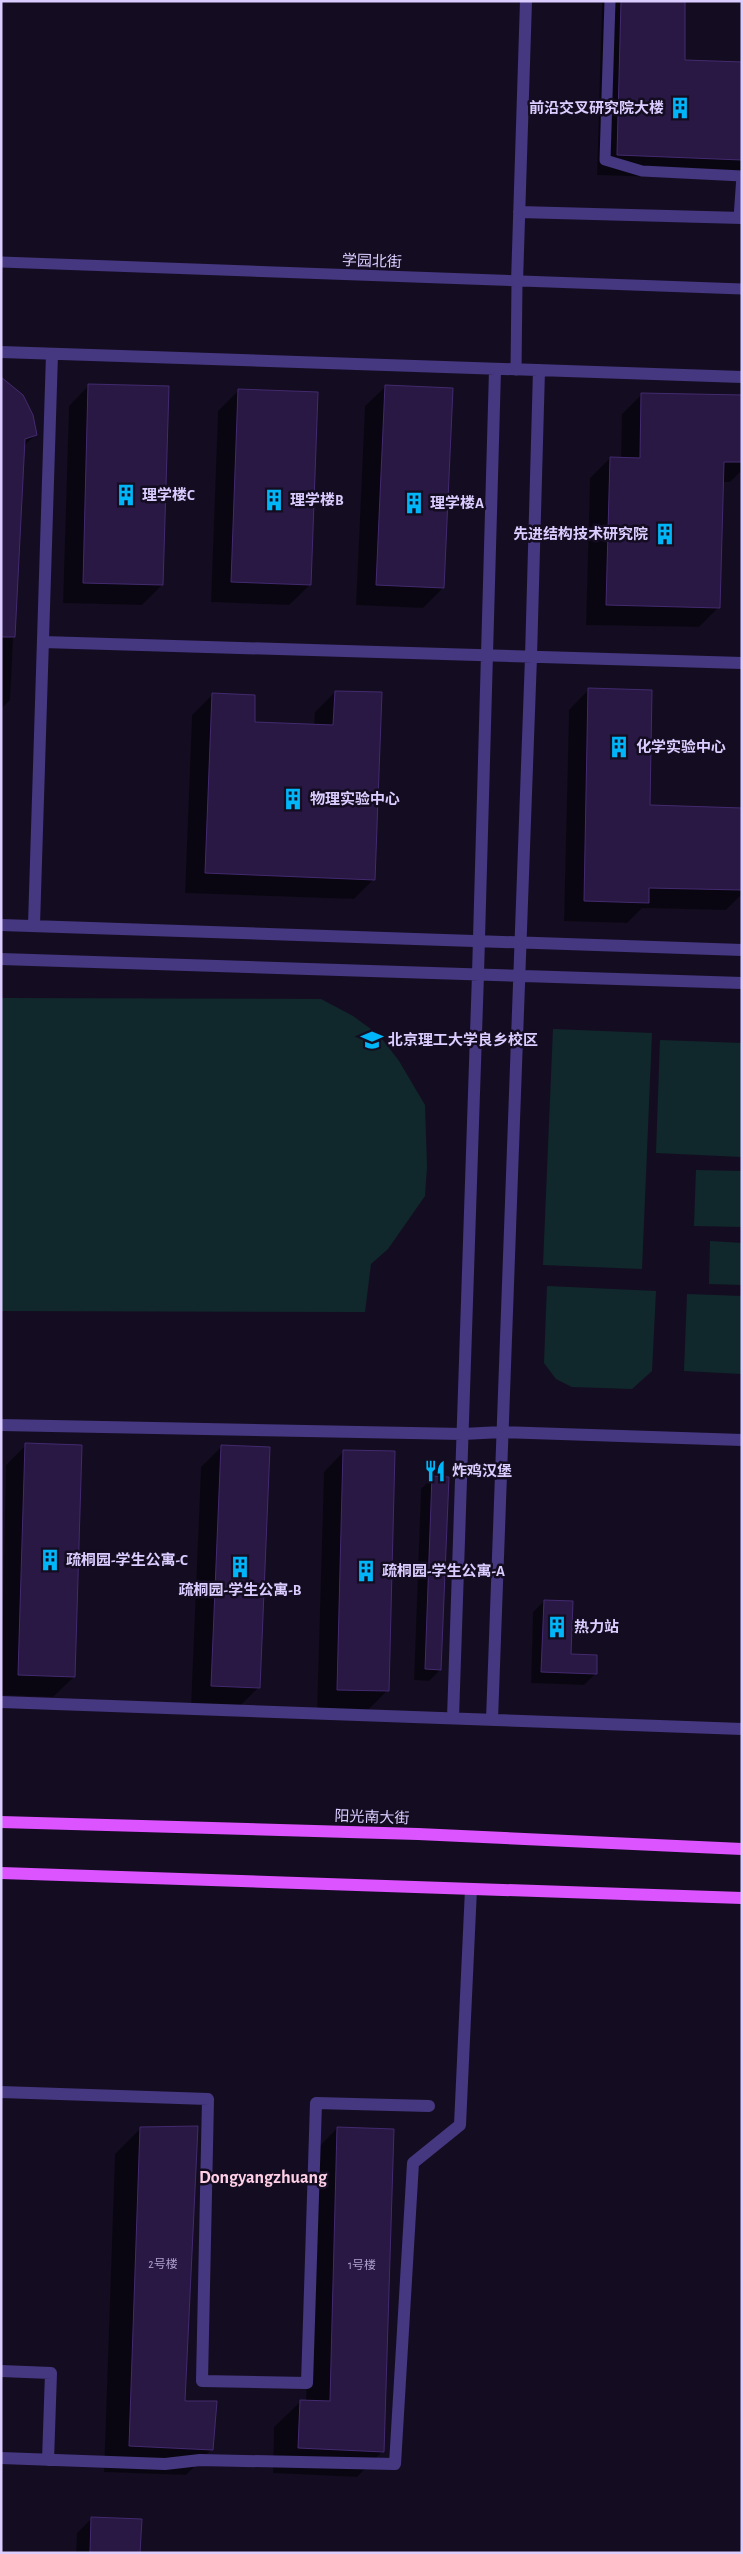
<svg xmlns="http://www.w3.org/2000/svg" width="743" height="2554" viewBox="0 0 743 2554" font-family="'Alegreya Sans','Noto Sans SC',sans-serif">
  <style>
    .green { fill: #10282c }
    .shadow { fill: #0007 }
    .building { fill: #281843; stroke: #432a6f }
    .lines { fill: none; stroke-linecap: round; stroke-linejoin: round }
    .service { stroke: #463781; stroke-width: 11 }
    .minor { stroke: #463781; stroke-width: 12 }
    .primary { stroke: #dc54ff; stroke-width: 12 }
    .labels { text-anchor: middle; stroke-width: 5; stroke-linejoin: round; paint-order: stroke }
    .number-label { font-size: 12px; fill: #aea0d0 }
    .poi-label { font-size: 15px; font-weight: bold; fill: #dbcdff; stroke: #140d21; text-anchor: start }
    .street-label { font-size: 15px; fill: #dbcdff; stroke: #140d21 }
    .quarter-label { font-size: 18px; font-weight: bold; fill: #ffcfe6; stroke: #140d21 }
  </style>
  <rect width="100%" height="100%" fill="#140d21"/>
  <!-- green -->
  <path class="green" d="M1 998 321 999 353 1016 379 1035 399 1061 425 1105 427 1167 425 1196 388 1249 371 1264 365 1312 1 1311Z
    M553 1029 652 1033 642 1269 543 1265Z
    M660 1040 742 1043V1157L656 1153Z
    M696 1170 742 1171V1227L694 1226Z
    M710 1241 742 1243V1285L709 1284Z
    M547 1286 656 1291 652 1371 632 1389 572 1387 556 1379 544 1363Z
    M687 1294 742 1296V1374L684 1371Z"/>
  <!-- shadow -->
  <path class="shadow" d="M602 1H684V62L742 63V180L597 175Z
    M1 379 36 434 23 447 10 700 1 709Z
    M89 385 162 585 142 605 63 603 69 406Z
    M386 386 443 588 423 608 356 605 365 406Z
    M239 390 310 585 289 605 211 602 218 411Z
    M642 394 742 396V470L730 482H722L719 607 699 627 586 625 590 478 610 458H621L622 414Z
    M589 689 648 807 742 809V894L726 910 642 908 627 923 564 921 569 710Z
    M335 692 374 879 354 899 185 893 192 715 212 695 253 723 314 725 315 712Z
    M26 1445 74 1677 53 1697 1 1695 6 1465Z
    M221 1447 259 1687 238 1708 191 1706 201 1467Z
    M344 1451 388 1690 367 1711 317 1710 324 1472Z
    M433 1477 440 1670 429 1681 414 1680 421 1489Z
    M544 1601 569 1655 595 1674 584 1685 531 1683 533 1612Z
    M337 2128 383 2451 357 2477 273 2473 274 2427 300 2402H306L312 2154Z
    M140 2129 183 2402 211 2450 186 2475 104 2472 115 2154Z
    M92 2518 139 2553H76L77 2533Z"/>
  <!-- building -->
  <path class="building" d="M621 1H685V60L742 62V160L617 155Z
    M1 377 23 395 33 415 37 435 25 439 15 637H1Z
    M88 384 169 386 163 585 83 583Z
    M385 385 453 388 444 588 376 585Z
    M238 389 318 392 311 585 231 582Z
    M641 393 742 395V462H724L720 608 606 605 610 457 640 458Z
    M588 688 652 690 650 805 742 808V890L649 888V903L584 901Z
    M335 691 382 692 375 880 205 873 212 693 255 695V722L333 725Z
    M25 1443 82 1445 75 1677 18 1675Z
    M221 1445 270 1447 260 1688 211 1686Z
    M343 1450 395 1451 389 1691 337 1690Z
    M432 1476 449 1477 441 1670 425 1669Z
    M544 1600 573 1601 571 1654 597 1655V1674L541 1672Z
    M198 2126 185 2401H217L213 2450 129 2446 140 2127Z
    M337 2127 394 2129 384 2452 298 2448 300 2400 330 2401Z
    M91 2517 142 2519 140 2553H90Z"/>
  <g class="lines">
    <!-- service -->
    <path class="service" d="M610 1 605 160 642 171 742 176 739 218
      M1 262 742 289
      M516 370 517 282"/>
    <!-- minor -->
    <path class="minor" d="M519 212 742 218
      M517 282 526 1
      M1 352 742 377
      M43 642 742 663
      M1 925 742 950
      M34 925 52 354
      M1 959 742 983
      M1 1425 463 1434 502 1432 742 1440
      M1 1702 742 1729
      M453 1718 478 974 495 370
      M492 1720 531 657 539 370
      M1 2092 208 2099 202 2381 307 2383 316 2103 429 2106
      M1 2371 51 2373 48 2460
      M1 2458 165 2464 200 2460 395 2464 413 2163 460 2125 471 1889"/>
    <!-- primary -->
    <path class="primary" d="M1 1822 418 1834 742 1849
      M1 1873 742 1898"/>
  </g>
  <!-- icons -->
  <defs>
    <g id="building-bare" transform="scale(1.725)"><path d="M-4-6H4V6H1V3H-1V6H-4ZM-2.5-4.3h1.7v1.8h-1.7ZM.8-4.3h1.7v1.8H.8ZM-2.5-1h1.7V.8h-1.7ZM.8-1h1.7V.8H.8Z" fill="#00b6f8" stroke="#140d21" stroke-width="2.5" paint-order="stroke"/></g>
    <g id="university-bare" transform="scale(1.725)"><path d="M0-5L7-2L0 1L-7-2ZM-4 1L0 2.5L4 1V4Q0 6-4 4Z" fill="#00b6f8" stroke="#140d21" stroke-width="2.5" paint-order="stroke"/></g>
    <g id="restaurant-bare" transform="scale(1.725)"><path d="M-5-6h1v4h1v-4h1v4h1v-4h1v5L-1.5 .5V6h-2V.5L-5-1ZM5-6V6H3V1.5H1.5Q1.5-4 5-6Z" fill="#00b6f8" stroke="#140d21" stroke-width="2.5" paint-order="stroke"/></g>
  </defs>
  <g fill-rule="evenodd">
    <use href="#building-bare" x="680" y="108"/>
    <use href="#building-bare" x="126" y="495"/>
    <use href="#building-bare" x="274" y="500"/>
    <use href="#building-bare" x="414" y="503"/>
    <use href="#building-bare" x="665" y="534"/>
    <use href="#building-bare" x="619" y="747"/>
    <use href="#building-bare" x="293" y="799"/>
    <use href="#university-bare" x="372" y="1040"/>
    <use href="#restaurant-bare" x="435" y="1471"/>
    <use href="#building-bare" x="50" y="1560"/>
    <use href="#building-bare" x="240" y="1567"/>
    <use href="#building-bare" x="366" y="1571"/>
    <use href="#building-bare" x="557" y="1627"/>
  </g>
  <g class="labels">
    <!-- number labels -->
    <g class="number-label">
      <text x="163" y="2268">2号楼</text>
      <text x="362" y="2269">1号楼</text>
    </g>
    <!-- poi labels -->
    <g class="poi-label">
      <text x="664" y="113" text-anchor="end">前沿交叉研究院大楼</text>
      <text x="142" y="500">理学楼C</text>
      <text x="290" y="505">理学楼B</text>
      <text x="430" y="508">理学楼A</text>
      <text x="648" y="539" text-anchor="end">先进结构技术研究院</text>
      <text x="636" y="752">化学实验中心</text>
      <text x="310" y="804">物理实验中心</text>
      <text x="388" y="1045">北京理工大学良乡校区</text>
      <text x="452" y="1476">炸鸡汉堡</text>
      <text x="66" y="1565">疏桐园-学生公寓-C</text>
      <text x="382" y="1576">疏桐园-学生公寓-A</text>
      <text x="240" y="1595" text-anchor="middle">疏桐园-学生公寓-B</text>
      <text x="574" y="1632">热力站</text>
    </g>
    <!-- street labels -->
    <g class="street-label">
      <text transform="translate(372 261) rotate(2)" y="5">学园北街</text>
      <text transform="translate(372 1817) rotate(2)" y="5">阳光南大街</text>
    </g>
    <!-- quarter labels -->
    <g class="quarter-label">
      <text x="263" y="2183">Dongyangzhuang</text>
    </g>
  </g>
  <!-- border -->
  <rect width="743" height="2554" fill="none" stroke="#dbcdff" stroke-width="5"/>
</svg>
